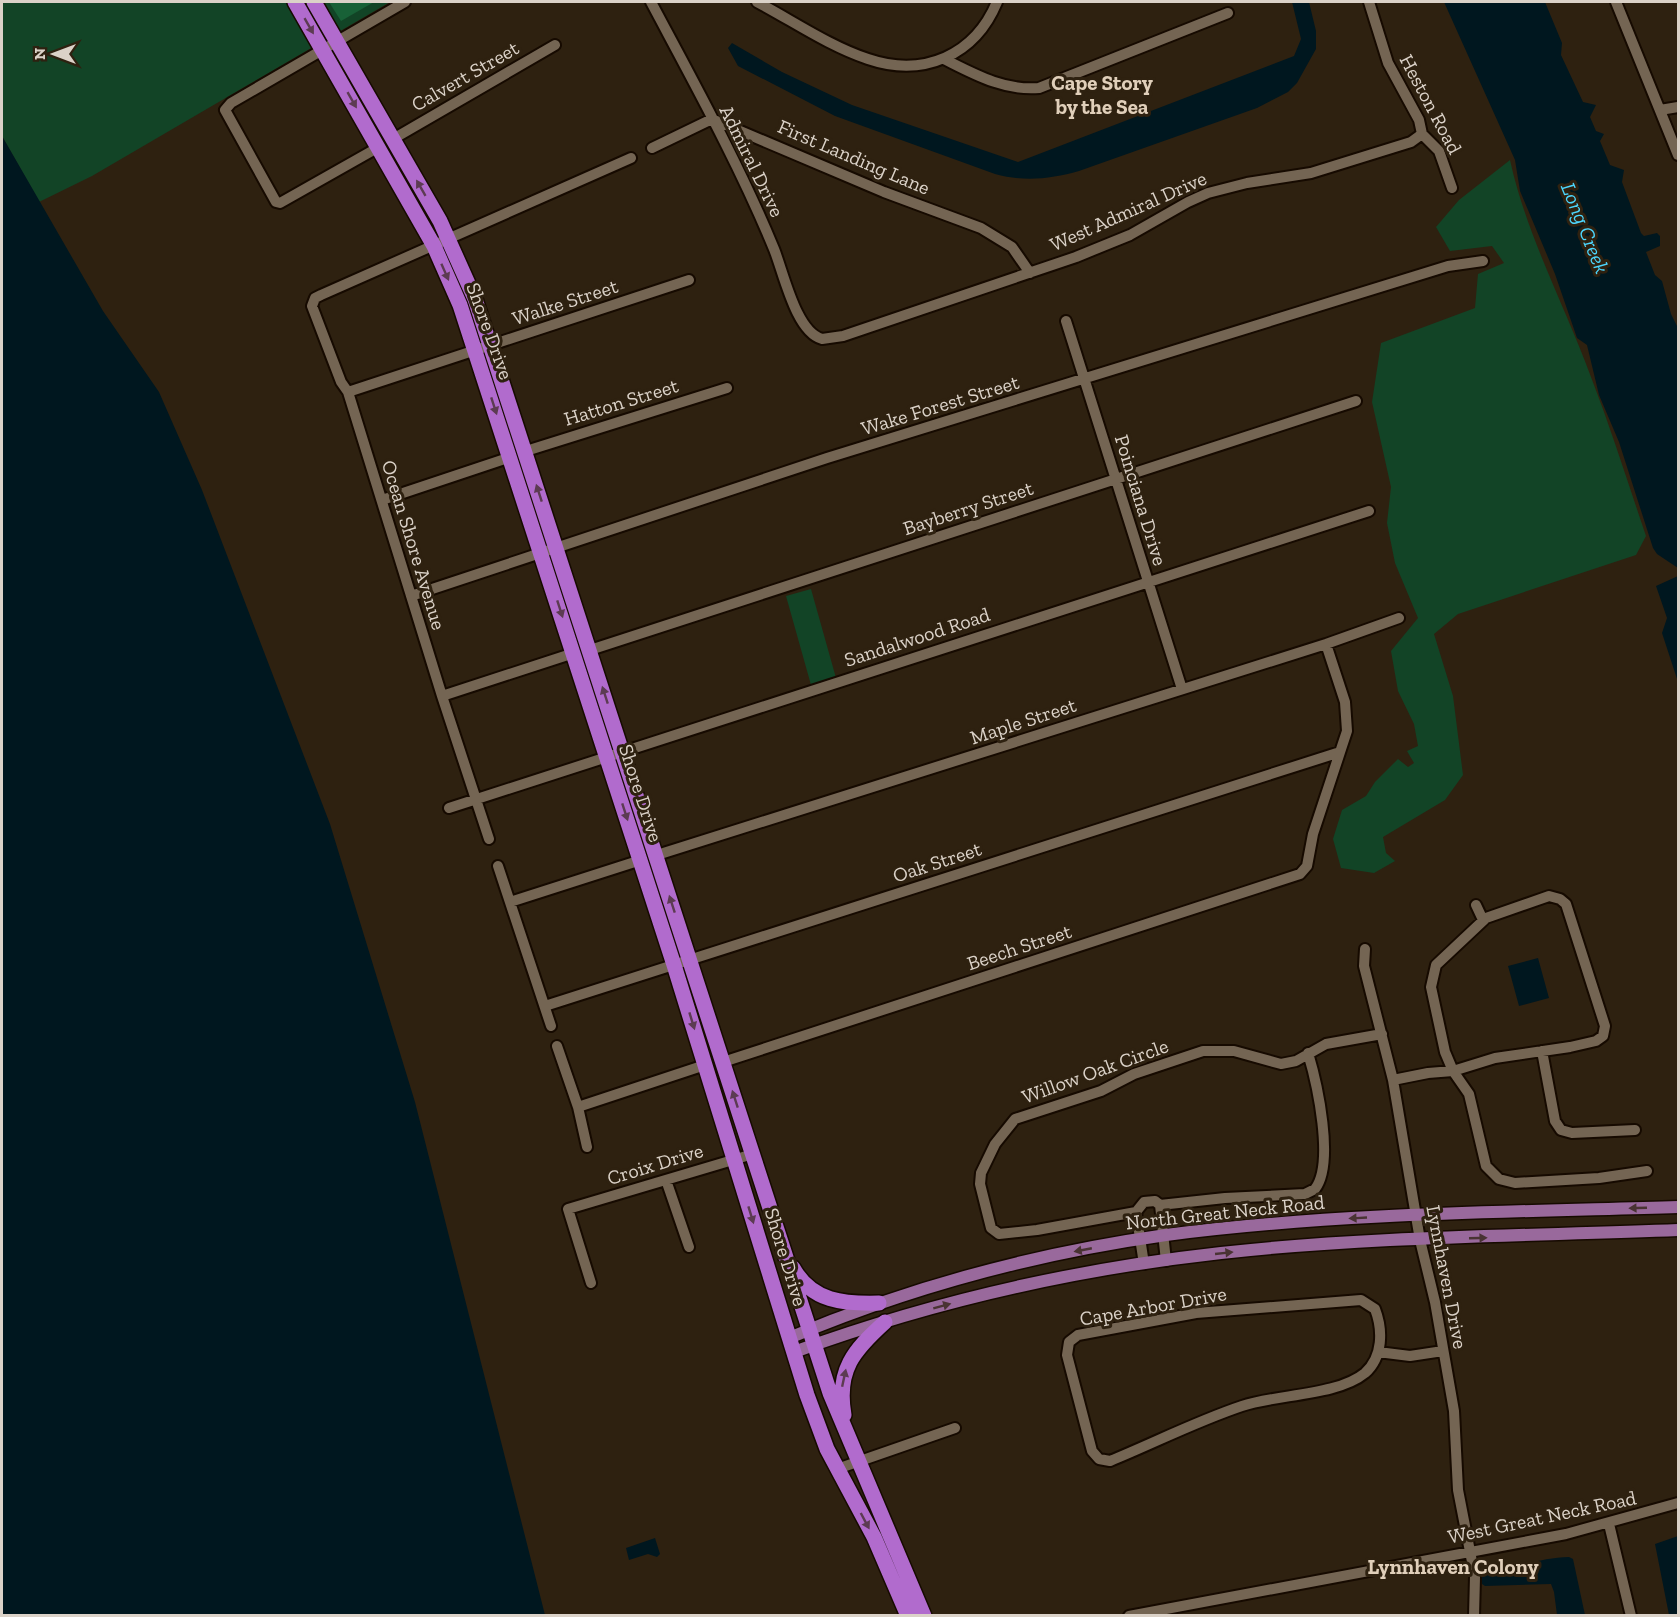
<svg xmlns="http://www.w3.org/2000/svg" width="1680" height="1617" viewBox="0 0 1680 1617" font-family="'Zilla Slab',serif">
  <style>
    .green { fill: #124426 }
    .forest { fill: #186137 }
    .water { fill: #00171f }
    .lines { fill: none; stroke-linecap: round; stroke-linejoin: round }
    .minor-casing { stroke: #160a00; stroke-width: 14 }
    .major-casing { stroke: #160a00; stroke-width: 15 }
    .highway-casing { stroke: #160a00; stroke-width: 18 }
    .minor { stroke: #746553; stroke-width: 10 }
    .major { stroke: #99699c; stroke-width: 12 }
    .highway { stroke: #b16bcd; stroke-width: 15 }
    .oneway { fill: #5c3b52 }
    .oneway2 { fill: #493333 }
    .labels { text-anchor: middle; stroke-width: 6; stroke-linejoin: round; paint-order: stroke }
    .street-label { font-size: 20px; fill: #dbd2c8; stroke: #2e2110 }
    .neighbourhood-label { font-size: 21px; font-weight: bold; fill: #e0cfba; stroke: #2e2110 }
    .water-label { font-size: 21px; font-style: italic; fill: #4cd6fd; stroke: #2e2110 }
  </style>
  <rect width="100%" height="100%" fill="#2e2110"/>
  <!-- green -->
  <path class="green" d="M2 2H390L92 176 39 202 2 136Z
    M1510 160C1526 234 1565 306 1591 377 1611 429 1628 483 1646 536L1636 555 1458 614 1434 634 1453 696 1463 775 1445 800 1383 837 1386 853 1395 861 1374 873 1341 868 1333 839 1342 810 1366 796 1375 782 1398 759 1408 767 1414 763 1407 751 1418 746 1414 724 1398 691 1391 651 1418 618 1395 563 1387 523 1391 487 1372 402 1381 343 1475 308 1478 274 1504 263 1492 246 1450 251 1436 227 1459 200Z
    M811 589 836 678 811 685 786 596Z"/>
  <!-- forest -->
  <path class="forest" d="M329 2H374L341 21Z"/>
  <!-- water -->
  <path class="water" d="M1292 2H1309L1316 31V49L1297 83 1288 92 1257 108 1079 171C1051 179 1024 182 995 174L835 116 738 66 728 48 732 43 782 72 852 105 1018 162 1294 56 1301 39Z
    M1444 2H1545L1562 43 1561 55 1583 102 1596 105 1590 117 1596 131 1604 134 1600 141 1610 165 1624 170 1622 182 1641 233 1644 236 1657 233 1660 236V246L1646 252 1655 275 1662 281 1671 314 1678 328V568L1657 554 1653 548 1619 442 1599 395 1587 345 1577 338 1555 274 1520 191 1515 160Z
    M2 136 103 311 159 392 202 490 330 824 415 1102 545 1615H2Z
    M1678 576V682L1662 633 1667 618 1656 586Z
    M1538 958 1549 998 1519 1006 1508 966Z
    M1678 1536V1615H1669L1655 1544Z
    M655 1538 660 1554 657 1557 648 1554 629 1560 626 1548Z
    M1569 1557 1573 1559 1585 1615H1557L1554 1592 1551 1584 1485 1586 1482 1584V1575L1489 1569C1516 1569 1542 1557 1569 1557Z"/>
  <g class="lines">
    <!-- minor casing -->
    <g class="minor-casing">
      <path id="minor" d="M651 2C694 83 739 164 774 249 784 274 796 332 822 339L843 336 1076 257 1130 235 1188 202 1208 193 1247 183 1311 173 1411 142 1422 134
        M757 2C793 21 829 46 868 59 924 78 975 55 997 2
        M1369 2 1388 63 1419 120 1422 134 1439 151 1452 188
        M1616 2 1678 155
        M944 59C974 74 1004 91 1039 88L1228 13
        M1660 110 1678 107
        M393 139 555 45
        M379 147 280 203 276 202 225 110 231 103 405 2
        M652 148 712 119 884 192 981 228 1012 247 1030 273
        M1066 321 1182 689
        M348 392 689 280
        M526 451 727 388
        M382 500 511 457
        M411 596 827 458 1448 266 1483 261
        M590 650 1356 401
        M442 696 574 653
        M449 808 1369 511
        M489 839 442 696 348 392 341 382 312 306 315 298 321 295 631 158
        M657 855 1326 644 1399 618
        M498 866 551 1026
        M1549 896 1560 899 1566 904 1605 1026 1603 1036 1596 1041 1570 1047 1495 1058 1453 1071 1445 1052 1431 987 1436 965 1486 918Z
        M510 902 641 860
        M1476 905 1483 920
        M1365 949 1364 966 1393 1080 1420 1240 1435 1302 1454 1411 1458 1490 1475 1577 1474 1616
        M545 1006 1340 752
        M557 1046 578 1107 587 1147
        M1542 1051 1555 1121 1561 1130 1572 1133 1635 1130
        M723 1062 1300 874 1307 866 1313 834 1347 731 1345 702 1326 644
        M1393 1080 1428 1073 1453 1071 1469 1094 1486 1166 1499 1179 1515 1183 1599 1178 1647 1171
        M578 1107 705 1065
        M666 1180 689 1247
        M1160 1205 1166 1261
        M1136 1212 1037 1230 999 1234 991 1228 980 1184 981 1173 995 1144 1015 1119 1101 1091 1134 1074 1203 1051H1234L1281 1064 1296 1061 1326 1044 1382 1034
        M1144 1264 1136 1212 1144 1202 1155 1201 1160 1205 1225 1198 1305 1194 1315 1189C1335 1163 1317 1083 1308 1053
        M591 1283 568 1209 753 1154
        M1361 1300 1375 1309C1383 1330 1383 1357 1365 1373 1337 1396 1277 1394 1242 1406 1197 1421 1154 1443 1110 1461L1099 1459 1092 1451 1067 1355 1069 1342 1078 1335 1196 1313Z
        M1378 1352 1410 1356 1443 1351
        M837 1469 955 1428
        M1609 1524 1631 1616
        M1129 1616 1566 1534 1678 1503"/>
    </g>
    <!-- major casing -->
    <g class="major-casing">
      <path id="major" d="M789 1338C908 1288 1038 1253 1166 1235 1335 1213 1508 1212 1678 1207
        M794 1352C931 1302 1076 1269 1221 1253 1373 1236 1527 1236 1678 1230"/>
    </g>
    <!-- highway casing -->
    <g class="highway-casing">
      <path id="highway" d="M295 2 434 246 460 305 674 965 807 1395 827 1449 874 1537 908 1616
        M314 2 440 221 475 299 830 1393 924 1616
        M793 1268C812 1302 844 1304 879 1303
        M844 1415C836 1370 854 1350 885 1322"/>
    </g>
    <!-- minor -->
    <use href="#minor" class="minor"/>
    <!-- major -->
    <use href="#major" class="major"/>
    <!-- highway -->
    <use href="#highway" class="highway"/>
  </g>
  <!-- one-way arrows -->
  <defs><path id="oneway-solid" d="M-6-.8H1V-3.2L6.5 0L1 3.2V.8H-6Z" transform="scale(1.5)"/></defs>
  <g class="oneway">
    <use href="#oneway-solid" transform="translate(309 26) rotate(60)"/>
    <use href="#oneway-solid" transform="translate(352 100) rotate(60)"/>
    <use href="#oneway-solid" transform="translate(421 188) rotate(-120)"/>
    <use href="#oneway-solid" transform="translate(445 272) rotate(66)"/>
    <use href="#oneway-solid" transform="translate(494 406) rotate(72)"/>
    <use href="#oneway-solid" transform="translate(539 493) rotate(-108)"/>
    <use href="#oneway-solid" transform="translate(560 609) rotate(72)"/>
    <use href="#oneway-solid" transform="translate(605 695) rotate(-108)"/>
    <use href="#oneway-solid" transform="translate(625 812) rotate(72)"/>
    <use href="#oneway-solid" transform="translate(672 904) rotate(-108)"/>
    <use href="#oneway-solid" transform="translate(692 1021) rotate(73)"/>
    <use href="#oneway-solid" transform="translate(735 1099) rotate(-108)"/>
    <use href="#oneway-solid" transform="translate(751 1215) rotate(73)"/>
    <use href="#oneway-solid" transform="translate(844 1378) rotate(-78)"/>
    <use href="#oneway-solid" transform="translate(865 1521) rotate(62)"/>
  </g>
  <g class="oneway2">
    <use href="#oneway-solid" transform="translate(1638 1208) rotate(178)"/>
    <use href="#oneway-solid" transform="translate(1358 1218) rotate(177)"/>
    <use href="#oneway-solid" transform="translate(1478 1238) rotate(-2)"/>
    <use href="#oneway-solid" transform="translate(1083 1250) rotate(169)"/>
    <use href="#oneway-solid" transform="translate(1224 1253) rotate(-6)"/>
    <use href="#oneway-solid" transform="translate(942 1306) rotate(-15)"/>
  </g>
  <g class="labels">
    <!-- street labels -->
    <g class="street-label">
      <text transform="translate(465 76) rotate(-30)" y="7">Calvert Street</text>
      <text transform="translate(1431 104) rotate(62)" y="7">Heston Road</text>
      <text transform="translate(854 157) rotate(23)" y="7">First Landing Lane</text>
      <text transform="translate(752 161) rotate(64)" y="7">Admiral Drive</text>
      <text transform="translate(1128 211) rotate(-24)" y="7">West Admiral Drive</text>
      <text transform="translate(565 302) rotate(-18)" y="7">Walke Street</text>
      <text transform="translate(490 331) rotate(70)" y="7">Shore Drive</text>
      <text transform="translate(621 402) rotate(-17)" y="7">Hatton Street</text>
      <text transform="translate(940 405) rotate(-17)" y="7">Wake Forest Street</text>
      <text transform="translate(1141 500) rotate(73)" y="7">Poinciana Drive</text>
      <text transform="translate(968 508) rotate(-18)" y="7">Bayberry Street</text>
      <text transform="translate(414 545) rotate(73)" y="7">Ocean Shore Avenue</text>
      <text transform="translate(917 637) rotate(-18)" y="7">Sandalwood Road</text>
      <text transform="translate(1023 721) rotate(-18)" y="7">Maple Street</text>
      <text transform="translate(641 793) rotate(72)" y="7">Shore Drive</text>
      <text transform="translate(937 862) rotate(-18)" y="7">Oak Street</text>
      <text transform="translate(1019 947) rotate(-18)" y="7">Beech Street</text>
      <text transform="translate(1095 1071) rotate(-20)" y="7">Willow Oak Circle</text>
      <text transform="translate(655 1164) rotate(-17)" y="7">Croix Drive</text>
      <text transform="translate(1225 1212) rotate(-6)" y="7">North Great Neck Road</text>
      <text transform="translate(786 1257) rotate(73)" y="7">Shore Drive</text>
      <text transform="translate(1447 1277) rotate(79)" y="7">Lynnhaven Drive</text>
      <text transform="translate(1153 1306) rotate(-10)" y="7">Cape Arbor Drive</text>
      <text transform="translate(1542 1517) rotate(-12)" y="7">West Great Neck Road</text>
    </g>
    <!-- neighbourhood labels -->
    <g class="neighbourhood-label">
      <text x="1102" y="90">Cape Story<tspan x="1102" dy="24">by the Sea</tspan></text>
      <text x="1453" y="1574">Lynnhaven Colony</text>
    </g>
    <!-- water labels -->
    <g class="water-label">
      <text transform="translate(1585 228) rotate(68)" y="7">Long Creek</text>
    </g>
  </g>
  <!-- border -->
  <rect width="1680" height="1617" fill="none" stroke="#dbd2c8" stroke-width="6"/>
  <!-- north arrow -->
  <g transform="translate(54 54) rotate(270)" stroke="#2e2110" stroke-width="4.5" paint-order="stroke">
  <path d="M0-4.5L10 22L0 15L-10 22Z" fill="#dbd2c8"/>
  <text y="-9" font-size="16" font-weight="bold" text-anchor="middle" fill="#dbd2c8">N</text>
  </g>
</svg>
